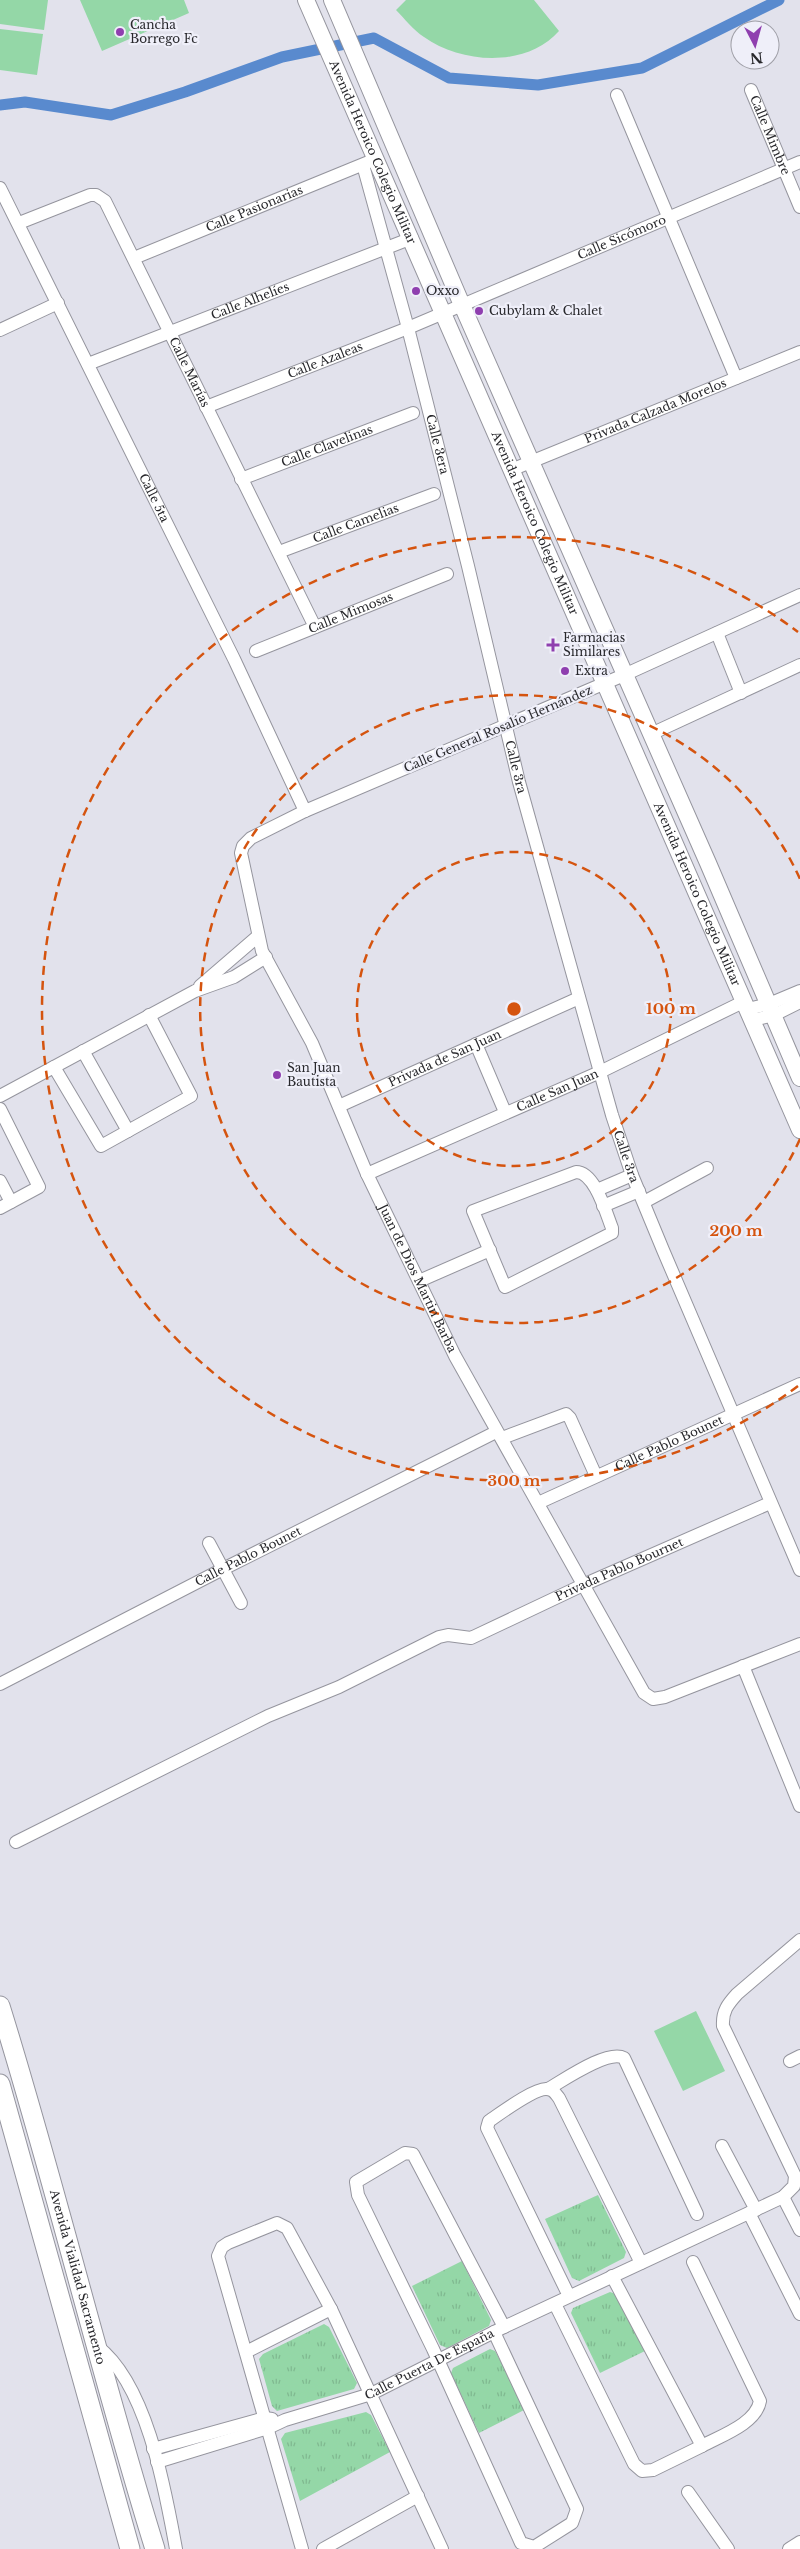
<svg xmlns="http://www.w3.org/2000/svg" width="800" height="2549" viewBox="0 0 800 2549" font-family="'Libre Baskerville',serif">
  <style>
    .grass { fill: url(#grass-tufts) }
    .garden { fill: #94d7a7 }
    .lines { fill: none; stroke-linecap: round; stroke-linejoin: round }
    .canal { stroke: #598ace; stroke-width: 11 }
    .minor-casing { stroke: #95959e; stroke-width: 14 }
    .major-casing { stroke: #95959e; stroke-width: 18 }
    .highway-casing { stroke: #95959e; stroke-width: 21 }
    .minor { stroke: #fff; stroke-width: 12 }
    .major { stroke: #fff; stroke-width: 16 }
    .highway { stroke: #fff; stroke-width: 19 }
    .ring { fill: none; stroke: #d5540f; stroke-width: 2.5; stroke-dasharray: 9 6 }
    .poi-dot { fill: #8f3faf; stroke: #efeff9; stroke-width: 2 }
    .labels { text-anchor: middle; stroke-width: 4.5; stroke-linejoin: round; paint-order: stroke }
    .poi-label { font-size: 12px; fill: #28282c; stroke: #efeff9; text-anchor: start }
    .street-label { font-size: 12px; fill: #28282c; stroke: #efeff9 }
    .centre { fill: #d5540f; stroke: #efeff9; stroke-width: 2.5 }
    .ring-label { font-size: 15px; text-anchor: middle; font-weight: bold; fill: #d5540f; stroke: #efeff9; stroke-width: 4.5; stroke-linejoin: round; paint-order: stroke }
  </style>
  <defs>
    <pattern id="grass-tufts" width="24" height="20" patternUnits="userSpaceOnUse" patternTransform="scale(1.25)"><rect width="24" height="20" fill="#94d7a7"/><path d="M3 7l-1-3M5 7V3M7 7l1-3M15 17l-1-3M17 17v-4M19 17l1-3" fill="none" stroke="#80b990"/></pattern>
  </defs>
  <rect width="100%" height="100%" fill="#e2e2ec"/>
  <!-- grass -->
  <path class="grass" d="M598 2195 626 2252 624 2258 579 2281 572 2278 545 2219Z
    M462 2261 491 2320 489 2326 447 2348 440 2345 412 2286Z
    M610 2292 616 2294 645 2351 600 2373 571 2313 573 2308Z
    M324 2324 329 2327 357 2383 354 2389 277 2411 272 2406 259 2359 263 2354Z
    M490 2349 495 2351 526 2409 479 2433 451 2373 453 2368Z
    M366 2412 371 2415 390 2452 300 2501 281 2439 285 2433Z"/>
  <!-- garden -->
  <path class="garden" d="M0 0H48L44 30 0 24Z
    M80 0H184L189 13 102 51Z
    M406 0H534L559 31C526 68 462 64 424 37 413 30 405 19 396 10Z
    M0 29 43 34 37 75 0 70Z
    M696 2011 725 2071 683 2091 654 2031Z"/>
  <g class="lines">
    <!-- canal -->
    <path class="canal" d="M0 105 25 102 111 115 185 92 282 57 374 38 449 78 538 85 642 68 779 0"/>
    <!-- minor casing -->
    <g class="minor-casing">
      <g id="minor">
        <path id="s1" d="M751 90 800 207"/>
        <path d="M617 95 736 378"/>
        <path id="s2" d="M363 165 408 328 468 566 519 782 612 1115 632 1175 663 1250 800 1570"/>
        <path id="s3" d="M0 188 234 659 305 811"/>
        <path id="s4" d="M19 223 90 195H96L105 201 315 627"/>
        <path id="s5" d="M134 258 371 161"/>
        <path d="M0 330 58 303"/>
        <path id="s6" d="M88 364 412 238"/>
        <path id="s7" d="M206 407 408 328 800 162"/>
        <path id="s8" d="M511 470 800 352"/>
        <path id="s9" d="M241 479 413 413"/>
        <path id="s10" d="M279 552 434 494"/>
        <path id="s11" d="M800 595 624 675 305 811 251 838 243 846 241 853 262 951 312 1043 367 1174 455 1356 644 1693 653 1699 665 1697 800 1644"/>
        <path d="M717 633 741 693"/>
        <path id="s12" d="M256 651 447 574"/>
        <path d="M651 734 800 665"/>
        <path d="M200 986 258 936"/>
        <path d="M748 1009 769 1004 800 991"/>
        <path d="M753 1020 774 1015 800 1002"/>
        <path d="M476 1044 505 1112"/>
        <path d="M83 1051 128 1131"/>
        <path d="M54 1067 101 1146 191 1096 149 1015"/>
        <path d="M0 1096 195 991 234 977 266 957"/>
        <path id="s13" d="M339 1106 579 998"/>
        <path d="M0 1109 39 1187 0 1208"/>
        <path d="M576 1172C595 1172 606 1213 612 1228V1233L505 1287 473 1211Z"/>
        <path id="s14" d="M367 1174 600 1072 745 1001"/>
        <path d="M0 1181 11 1202"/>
        <path d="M597 1190 632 1175"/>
        <path d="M644 1202 707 1168"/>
        <path d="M603 1206 639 1191"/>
        <path d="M419 1281 490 1250"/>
        <path d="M502 1438 566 1414 570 1418 596 1476"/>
        <path id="s15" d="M538 1503 800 1384"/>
        <path d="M209 1543 241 1603"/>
        <path d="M743 1666 800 1806"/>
        <path id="s16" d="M0 1684 223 1569 496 1432"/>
        <path id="s17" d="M16 1842 268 1716 339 1687 439 1637 448 1635 471 1638 583 1585 770 1503"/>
        <path d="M790 2061 800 2056"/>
        <path d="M548 2089C564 2080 608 2049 624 2058L697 2214"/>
        <path d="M722 2146 756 2210"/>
        <path d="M783 2197 800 2230"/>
        <path d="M749 2213 800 2314"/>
        <path d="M693 2262 760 2401C756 2424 720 2436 702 2446"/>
        <path d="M569 2296 487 2128 489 2121C501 2113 533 2089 546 2089 553 2089 555 2093 559 2098L641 2263"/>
        <path d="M555 2304 634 2464 642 2471 653 2470 702 2446 612 2276"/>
        <path d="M494 2332 577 2509 572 2523 534 2547 521 2543 433 2349 358 2195 356 2182 405 2153 413 2154 504 2327"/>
        <path d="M97 2346C147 2384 165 2489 176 2549"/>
        <path d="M246 2352 331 2309"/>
        <path d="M153 2449 265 2418 272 2419"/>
        <path id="s18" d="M157 2462 268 2428 285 2420 371 2394 504 2327 783 2197 794 2186 795 2176 723 2026C722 2011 728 2004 737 1994L800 1940"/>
        <path d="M688 2492 728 2549"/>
        <path d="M302 2549 218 2256 222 2247 228 2243 277 2223 287 2228 331 2309 442 2549"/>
        <path d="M323 2549 418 2496"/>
        <path d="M789 2549 800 2542"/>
      </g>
    </g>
    <!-- major casing -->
    <g class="major-casing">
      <g id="major">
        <path id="s19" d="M306 0 800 1130"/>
        <path d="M332 0 462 305 708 863 800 1078"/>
      </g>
    </g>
    <!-- highway casing -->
    <g class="highway-casing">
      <g id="highway">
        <path id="s20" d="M0 2006C56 2186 99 2369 155 2549"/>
        <path d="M0 2084 130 2549"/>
      </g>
    </g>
    <!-- minor -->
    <use href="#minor" class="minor"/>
    <!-- major -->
    <use href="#major" class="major"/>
    <!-- highway -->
    <use href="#highway" class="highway"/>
  </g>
  <!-- distance rings -->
  <g class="ring">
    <circle cx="514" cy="1009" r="157"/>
    <path d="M800 1139A314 314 0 1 1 800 879"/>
    <path d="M798 1386A472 472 0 1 1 798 632"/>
  </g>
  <!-- markers -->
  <g class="poi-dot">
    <circle cx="120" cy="32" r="5"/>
    <circle cx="416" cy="291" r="5"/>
    <circle cx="479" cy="311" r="5"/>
    <path d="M550.5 637.5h5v5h5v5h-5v5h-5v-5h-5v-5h5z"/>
    <circle cx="565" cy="671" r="5"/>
    <circle cx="277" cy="1075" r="5"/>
  </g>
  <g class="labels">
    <!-- poi labels -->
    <g class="poi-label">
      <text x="130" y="29">Cancha<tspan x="130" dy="14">Borrego Fc</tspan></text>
      <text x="426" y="295">Oxxo</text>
      <text x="489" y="315">Cubylam &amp; Chalet</text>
      <text x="563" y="642">Farmacias<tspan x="563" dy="14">Similares</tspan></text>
      <text x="575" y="675">Extra</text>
      <text x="287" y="1072">San Juan<tspan x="287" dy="14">Bautista</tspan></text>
    </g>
    <!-- street labels -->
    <g class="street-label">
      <text dy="4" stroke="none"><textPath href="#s1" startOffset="49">Calle Mimbre</textPath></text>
      <text dy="4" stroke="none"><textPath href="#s19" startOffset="166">Avenida Heroico Colegio Militar</textPath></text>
      <text dy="4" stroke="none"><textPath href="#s5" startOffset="130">Calle Pasionarias</textPath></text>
      <text dy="4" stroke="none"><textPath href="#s7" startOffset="449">Calle Sicómoro</textPath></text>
      <text dy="4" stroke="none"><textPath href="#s6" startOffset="174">Calle Alhelíes</textPath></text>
      <text dy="4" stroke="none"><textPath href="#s7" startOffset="128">Calle Azaleas</textPath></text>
      <text dy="4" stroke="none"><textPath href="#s4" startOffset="284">Calle Marías</textPath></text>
      <text dy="4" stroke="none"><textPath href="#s8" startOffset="156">Privada Calzada Morelos</textPath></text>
      <text dy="4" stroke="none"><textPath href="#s2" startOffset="289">Calle 3era</textPath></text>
      <text dy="4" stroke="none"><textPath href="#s9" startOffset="92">Calle Clavelinas</textPath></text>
      <text dy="4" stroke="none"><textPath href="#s3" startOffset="346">Calle 5ta</textPath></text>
      <text dy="4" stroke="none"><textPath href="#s10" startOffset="82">Calle Camelias</textPath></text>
      <text dy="4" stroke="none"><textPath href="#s19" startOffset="571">Avenida Heroico Colegio Militar</textPath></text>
      <text dy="4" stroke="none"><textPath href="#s12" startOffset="102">Calle Mimosas</textPath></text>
      <text transform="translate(498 729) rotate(-23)" y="4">Calle General Rosalío Hernández</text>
      <text dy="4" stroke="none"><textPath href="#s2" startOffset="621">Calle 3ra</textPath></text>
      <text dy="4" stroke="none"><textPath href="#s19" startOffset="976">Avenida Heroico Colegio Militar</textPath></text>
      <text dy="4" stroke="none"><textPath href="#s13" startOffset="116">Privada de San Juan</textPath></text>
      <text dy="4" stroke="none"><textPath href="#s14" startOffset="208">Calle San Juan</textPath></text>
      <text dy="4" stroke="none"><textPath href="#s2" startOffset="1026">Calle 3ra</textPath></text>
      <text dy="4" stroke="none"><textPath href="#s11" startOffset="1082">Juan de Dios Martin Barba</textPath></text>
      <text dy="4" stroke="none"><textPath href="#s15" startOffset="144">Calle Pablo Bounet</textPath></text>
      <text dy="4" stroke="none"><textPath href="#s16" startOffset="279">Calle Pablo Bounet</textPath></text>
      <text dy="4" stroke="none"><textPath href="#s17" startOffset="666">Privada Pablo Bournet</textPath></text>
      <text dy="4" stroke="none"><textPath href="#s20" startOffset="282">Avenida Vialidad Sacramento</textPath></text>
      <text dy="4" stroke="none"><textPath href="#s18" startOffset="290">Calle Puerta De España</textPath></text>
    </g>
  </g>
  <circle cx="514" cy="1009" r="8" class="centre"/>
  <g class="ring-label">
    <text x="671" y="1014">100 m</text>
    <text x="736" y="1236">200 m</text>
    <text x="514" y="1486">300 m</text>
  </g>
  <!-- north arrow -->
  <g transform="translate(755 45) rotate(174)"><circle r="24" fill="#efeff9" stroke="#9f9fa7"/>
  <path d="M0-4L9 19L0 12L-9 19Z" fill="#8f3faf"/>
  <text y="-8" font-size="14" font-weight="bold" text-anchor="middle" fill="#28282c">N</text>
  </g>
</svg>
